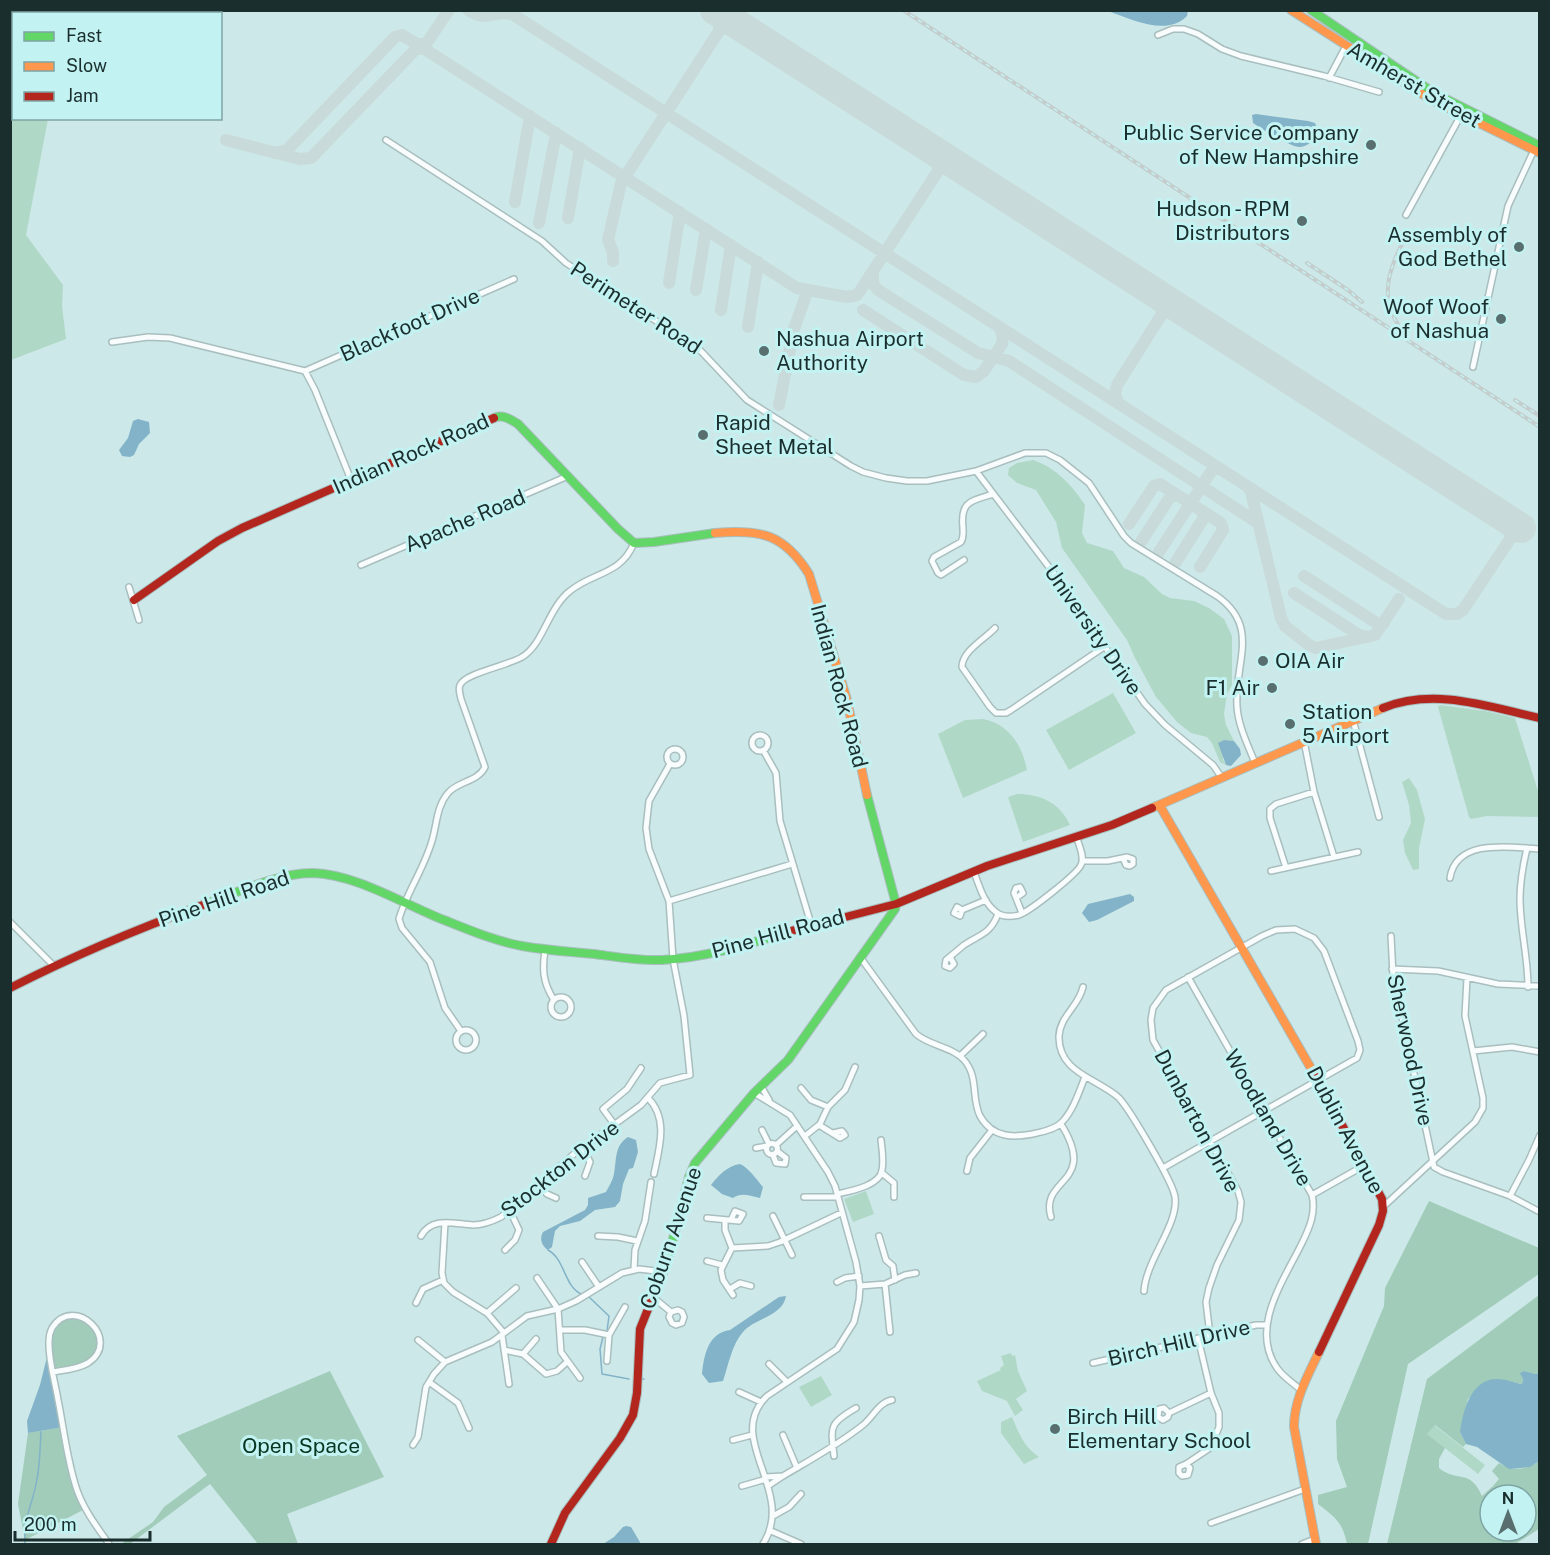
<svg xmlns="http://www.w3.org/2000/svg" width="1550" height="1555" viewBox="0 0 1550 1555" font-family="'Public Sans',sans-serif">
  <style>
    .green { fill: #b0d8c7 }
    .forest { fill: #a0ccb9; fill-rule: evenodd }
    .water { fill: #82b3c8 }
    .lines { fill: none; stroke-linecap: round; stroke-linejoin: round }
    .stream { stroke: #82b3c8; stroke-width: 1.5 }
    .taxiway { stroke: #c8dada; stroke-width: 12 }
    .runway { stroke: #c8dada; stroke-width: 30 }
    .street-casing { stroke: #a9bebe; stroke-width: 8 }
    .fast-casing { stroke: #a9bebe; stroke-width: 10 }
    .slow-casing { stroke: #a9bebe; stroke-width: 10 }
    .jam-casing { stroke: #a9bebe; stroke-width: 10 }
    .street { stroke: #f8fcfc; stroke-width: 5 }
    .fast { stroke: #63d668; stroke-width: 8 }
    .slow { stroke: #ff974d; stroke-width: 8 }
    .jam { stroke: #b3261e; stroke-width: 8 }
    .rail-casing { stroke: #c4cccc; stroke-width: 4 }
    .rail { stroke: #c2f3f2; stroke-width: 1.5; stroke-dasharray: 4.5; stroke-linecap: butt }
    .poi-dot { fill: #596f6f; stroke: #c2f3f2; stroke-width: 2 }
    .labels { text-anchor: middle; stroke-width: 6; stroke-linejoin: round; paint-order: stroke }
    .street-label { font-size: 21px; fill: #1b2e2e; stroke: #c2f3f2 }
    .poi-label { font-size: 21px; fill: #1b2e2e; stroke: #c2f3f2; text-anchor: end }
    .park-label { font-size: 21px; fill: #073721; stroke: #c2f3f2 }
  </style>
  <rect width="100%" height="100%" fill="#cde8e8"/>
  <!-- green -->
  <path class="green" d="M11 10H101L102 13 14 14V118L48 119 26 235 63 285 62 306 66 339 11 360Z
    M1033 460C1055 467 1073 486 1085 505L1082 533 1087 543 1113 551 1124 568 1144 577 1162 594 1170 598 1194 601 1209 608 1224 619 1232 636V685L1227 694 1224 714 1226 725 1234 741 1224 740 1223 760 1226 765 1220 762 1212 743 1207 737 1191 733 1177 722 1156 697 1135 658 1127 640 1062 548 1056 522 1036 490 1017 483 1008 475 1009 468 1017 463Z
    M1113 693 1136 733 1069 770 1046 730Z
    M1440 705 1485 711 1515 718 1539 794V817L1487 816 1471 819 1469 817 1438 707Z
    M983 719C1009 724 1022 745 1027 770L963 798 938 734 965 720Z
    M1409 778 1417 790 1425 819 1419 848V869L1413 870 1405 853 1403 840 1411 823 1409 805 1402 782Z
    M1017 794C1041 794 1060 803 1070 825L1023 842 1008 797Z
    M866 1191 874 1214 853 1222 844 1199Z
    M1011 1353 1012 1356 1015 1355 1018 1371 1027 1391 1016 1399 1023 1410 1015 1416 1007 1401 982 1391 977 1381 1001 1370 1000 1368 1004 1365 1001 1356Z
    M821 1376 832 1395 811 1407 799 1387Z
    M1012 1417C1019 1434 1024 1447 1039 1457L1024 1464 1001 1433V1422Z
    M1434 1425 1485 1465 1478 1474 1427 1434Z"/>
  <!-- forest -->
  <path class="forest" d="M1429 1201 1539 1248V1274L1408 1364 1368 1544H1347C1343 1523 1335 1517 1318 1504V1495L1347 1487 1337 1459 1336 1421 1384 1306 1385 1288Z
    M1539 1295V1373L1536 1374 1524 1371 1521 1373 1523 1379 1522 1384 1497 1379 1483 1384 1468 1399 1460 1432 1466 1444 1463 1447 1435 1425 1427 1434 1445 1448 1439 1459V1468C1457 1483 1470 1468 1482 1496L1493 1486 1499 1479 1492 1471 1499 1463C1513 1472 1526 1470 1539 1461V1529L1515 1544H1387L1427 1379ZM1490 1495H1526V1531H1490Z
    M76 1316 96 1329 98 1349 88 1362 53 1372 48 1342 56 1323Z
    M330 1371 384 1477 287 1514 298 1544H258L210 1484 130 1544H121L153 1522 164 1507 207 1475 177 1436Z
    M63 1427 71 1465 85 1509 25 1540 18 1504 28 1433Z"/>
  <!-- water -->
  <path class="water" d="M1188 11 1187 16C1167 37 1131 19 1108 11Z
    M1256 114 1308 121 1315 123 1319 133C1315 140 1308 146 1300 147 1290 147 1262 129 1253 123L1252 115Z
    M138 419 149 422 150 433 139 444 134 455 130 457 122 456 119 450 128 438 133 421Z
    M1224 740 1234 741 1240 749 1241 755 1231 766 1226 765 1218 743Z
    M1130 894 1134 897V901L1097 920 1089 922 1082 913 1088 904Z
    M628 1137 636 1140 638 1152 633 1168 629 1169 623 1184 620 1201 615 1207 595 1210 580 1221 560 1226 555 1231 552 1247 548 1250C542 1246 539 1239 543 1232L585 1210 588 1205V1198L606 1192C609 1186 613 1180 614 1174 617 1159 614 1146 628 1137Z
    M740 1164C749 1168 756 1179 763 1187L760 1198C751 1196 741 1192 733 1198L722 1194 711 1185C719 1175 727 1166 740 1164Z
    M786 1296C783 1316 755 1318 743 1332 732 1344 728 1366 723 1381L709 1383 702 1374C704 1355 708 1333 730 1330L779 1297Z
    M49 1349 63 1427 28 1433 27 1421 40 1385Z
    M1524 1371 1536 1374 1539 1373V1461L1530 1467 1509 1469 1477 1447 1466 1444 1460 1432C1463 1411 1471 1378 1498 1379 1506 1379 1514 1383 1522 1384L1523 1379 1520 1373Z
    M626 1526 631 1527 641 1544H603L614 1537 623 1527Z"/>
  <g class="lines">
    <!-- stream -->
    <path class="stream" d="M548 1250C565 1259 564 1286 581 1294
      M589 1297 609 1316 607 1331
      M603 1337 600 1349 602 1374 629 1379
      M642 1379H644
      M25 1544C23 1516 33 1505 37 1479 40 1464 40 1447 41 1432"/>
    <!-- taxiway -->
    <path class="taxiway" d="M468 10C488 23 492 10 511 14
      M506 10 1446 614H1457L1463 610 1510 539 1511 526 1503 516
      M714 10 720 18 719 31 729 25 742 28
      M226 140 300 159 311 158 415 50 423 48 797 288 847 297 857 295 860 291 938 171 947 165 958 167
      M930 148 938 160V171
      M275 153 287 150 395 37 402 35 417 44H426L449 10
      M515 202 530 116
      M568 218 580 148
      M539 223 556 133
      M613 261V252L608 240 621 183 719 31
      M873 272V284L878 290 978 353 1009 361 1258 523
      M669 283 680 212
      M696 290 706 229
      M1155 293 1163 306 1162 314
      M721 310 731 245
      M863 310 964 375 976 377 984 371 1002 344 1003 336 999 327
      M748 327 758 262
      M1119 404 1115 395 1117 385 1162 314 1173 309 1187 314
      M779 405 794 329 805 298
      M1248 487 1251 492 1281 618 1285 626 1309 645 1316 648 1375 635 1399 599
      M1129 524 1154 486 1160 484 1221 523 1223 530 1200 567
      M1141 542 1170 497 1177 495
      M1159 552 1212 470 1218 468
      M1176 562 1203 519V511
      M1304 576 1378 624 1384 623
      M1294 593 1359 635 1367 637"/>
    <!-- runway -->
    <path class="runway" d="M715 10 1521 528"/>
    <!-- street casing -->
    <g class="street-casing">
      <path id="street" d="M1158 35 1173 29H1184L1198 34 1222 49 1241 56 1324 76 1379 92
        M1329 78 1346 46
        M386 140 542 241 566 263 698 348 747 400 851 466 863 472 886 478 907 481H927L976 471 1025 453H1046L1060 460 1089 483 1124 536 1131 543 1217 596C1261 627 1234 663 1237 706 1238 726 1248 745 1255 763
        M1406 215 1461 115
        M112 342 148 337 170 338 305 371 315 390 351 480
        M1473 367 1508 206 1534 150
        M305 371 514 279
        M976 471 1052 571 1145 704 1165 725 1213 765 1222 778
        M964 560 941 575 938 573 932 561 934 557 961 542C964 537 963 534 963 528 960 501 971 501 993 494
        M361 565 568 476
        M129 587 139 620
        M995 628C985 639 962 651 962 667L990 707 996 713H1006L1011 710 1104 647
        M1353 720 1379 817
        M752 743a8 8 0 1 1 16 0a8 8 0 1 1-16 0Z
        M1304 741 1314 792 1334 857
        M667 757a8 8 0 1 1 16 0a8 8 0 1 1-16 0Z
        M763 750 776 773 780 821 811 924
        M1527 848C1523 865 1520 881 1520 899 1520 928 1528 957 1528 987
        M1082 861H1108L1127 857 1133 859V864L1130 866 1126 865 1123 858
        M1286 868 1270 818V809L1276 804 1314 792
        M1271 871 1358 852
        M974 872C979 885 984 904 996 912 1002 917 1011 917 1019 915 1030 911 1076 875 1081 865 1085 857 1079 846 1077 838
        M1450 878C1456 838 1510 847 1540 849
        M1016 898 1023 893 1020 887 1016 888 1014 893 1022 913
        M669 901 792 864
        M962 910 960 916 954 913 957 907 962 910 986 900
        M10 922 54 966
        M1391 936 1393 975 1434 1167 1443 1172 1510 1196 1540 1212
        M545 950C542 970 543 983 554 1000
        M860 957 916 1034C930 1046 953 1047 964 1060 979 1077 971 1098 980 1116 993 1139 1015 1138 1037 1133 1045 1131 1056 1129 1062 1122 1073 1111 1079 1092 1085 1077
        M950 957 954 964 950 968 945 966 946 960C952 955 958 950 964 945 981 934 990 934 998 914
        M1392 969 1438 971 1498 984 1540 986
        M1188 977 1312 1195C1316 1212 1310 1227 1302 1243 1284 1280 1249 1328 1277 1368 1283 1377 1293 1383 1301 1390
        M1083 987C1079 1006 1060 1016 1059 1036 1058 1073 1097 1078 1119 1098 1130 1110 1173 1182 1175 1197 1179 1224 1146 1260 1144 1291
        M551 1007a10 10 0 1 1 20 0a10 10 0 1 1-20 0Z
        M456 1040a10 10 0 1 1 20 0a10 10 0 1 1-20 0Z
        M461 1031 445 1008 430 962 402 928 399 919C407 891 426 866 433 837 437 822 437 806 448 793 458 781 478 782 485 767L461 699C460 694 458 689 460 685 465 673 510 665 522 657 543 645 548 608 570 591 593 572 621 575 634 543
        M1473 1051 1512 1047 1540 1052
        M960 1056 983 1034
        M761 1086 769 1100
        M801 1088 811 1100 828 1107
        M754 1093 790 1115 828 1172 835 1186 856 1262 860 1286 859 1300 854 1322 837 1349 767 1396C723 1439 797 1491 763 1544
        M648 1098C669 1119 659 1149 654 1174
        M614 1124 603 1109 627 1089 641 1068
        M819 1125 840 1138 845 1135 842 1131 833 1133
        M762 1130 769 1144
        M805 1136 820 1124 828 1107 845 1090 855 1067
        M766.5 1149a5.5 5.5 0 1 1 11 0a5.5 5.5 0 1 1-11 0Z
        M776 1145 797 1126
        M583 1148 590 1162 585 1176
        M756 1148 767 1146
        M773 1155 776 1163 785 1164 786 1158 777 1151
        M1163 1168 1357 1058 1360 1050 1358 1041 1324 951 1314 938 1295 929 1276 930 1262 936 1166 990 1153 1008 1151 1020 1153 1040 1238 1191 1241 1202 1239 1220 1217 1265 1209 1288 1206 1302 1210 1335
        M967 1171 970 1158 992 1130
        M882 1173 894 1183V1197
        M539 1186 547 1194 556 1198
        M837 1194C850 1191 880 1186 882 1170 884 1161 882 1149 881 1140
        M1312 1195 1365 1165
        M1510 1196 1529 1160 1540 1135
        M804 1197H837
        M1384 1206 1475 1122 1483 1108V1098L1465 1016 1467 978
        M773 1216 792 1255
        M1051 1217C1039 1177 1099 1185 1061 1124
        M707 1218 739 1221 743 1214 735 1211 731 1220
        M725 1221V1230L732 1248 721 1270 723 1280 733 1295
        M445 1223 442 1273 444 1283 453 1292 487 1313 504 1333
        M421 1236C432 1216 454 1224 473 1225 483 1225 493 1221 501 1217L574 1154 641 1105 660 1083 690 1075 684 1016 673 959 669 901 649 849 646 828 649 801 670 764
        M598 1236 618 1237 637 1241
        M879 1236 886 1260 893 1266 895 1280
        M732 1248 768 1246 780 1242 841 1213
        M505 1250 515 1240 519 1230 510 1211
        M707 1261 722 1265
        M582 1262 599 1287
        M634 1269 635 1250 645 1221 651 1182
        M537 1278 558 1309 561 1352 580 1378
        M837 1282 845 1278 859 1276
        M885 1284 890 1332
        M860 1286 885 1284 905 1275 916 1273
        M730 1289 740 1283 751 1286
        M654 1298 671 1312 669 1317 672 1323 676 1325 682 1323 684 1317 682 1312 678 1310 671 1312
        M416 1303 423 1289 443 1280
        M487 1313 516 1288
        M560 1330H585L609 1335
        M502 1335 509 1384
        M418 1340 445 1362
        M504 1350 523 1354 546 1374 557 1371 567 1362
        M523 1354 536 1339
        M607 1361 609 1335 625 1307
        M1093 1363 1256 1325H1266
        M769 1364 787 1382
        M53 1372C64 1370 78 1369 88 1363 123 1340 74 1293 52 1328 50 1332 49 1337 49 1341 48 1360 55 1381 58 1400 64 1429 67 1461 77 1490 84 1510 97 1527 109 1544
        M429 1382 458 1403 469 1428
        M739 1392 761 1402
        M1169 1413 1168 1417 1163 1420 1158 1417 1159 1409 1164 1408 1169 1413 1211 1393
        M783 1435 797 1468
        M733 1440 752 1435
        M413 1445 418 1437 426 1387 434 1374 445 1362 492 1342 527 1316 558 1309 576 1301 622 1273 639 1269 664 1272
        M834 1456C831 1427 828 1424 856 1408
        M1186 1464 1190 1468 1188 1475 1182 1476 1179 1473V1467L1186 1464 1210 1448 1219 1427V1413L1211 1393 1198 1338
        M783 1476C810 1460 838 1445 863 1425 873 1417 879 1402 892 1400
        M765 1477 783 1476 768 1486
        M742 1486 766 1479
        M773 1516 789 1507 801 1494
        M1211 1523 1305 1489
        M771 1531 801 1544
        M1302 1544 1315 1539"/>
    </g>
    <!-- fast casing -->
    <g class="fast-casing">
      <path id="fast" d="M1311 10 1434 93 1540 146
        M494 418C502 414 510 419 518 424L618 529 634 543 654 542 715 533
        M203 905C235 893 279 873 312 873 356 874 403 904 444 920 469 930 495 941 522 946 545 950 570 952 594 954 617 957 640 961 662 960 706 958 749 944 791 931
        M652 1299 666 1266 689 1177 695 1163 754 1093 788 1060 895 909 896 904 867 795"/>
    </g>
    <!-- slow casing -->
    <g class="slow-casing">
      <path id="slow" d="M1291 10 1430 99 1540 153
        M715 533C761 529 784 534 809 574L847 700 867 795
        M1160 806 1316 1077
        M1152 808 1383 708
        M1316 1544 1294 1427C1294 1400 1307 1377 1319 1352"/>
    </g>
    <!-- jam casing -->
    <g class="jam-casing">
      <path id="jam" d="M134 600 218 541 242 528 494 418
        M1383 708C1435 687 1489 707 1540 718
        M791 931 896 904 987 866 1112 825 1152 808
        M10 988C73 956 137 929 203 905
        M1316 1077 1382 1199 1383 1211 1379 1225 1319 1352
        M551 1544 565 1513 620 1438 633 1415 637 1393 640 1329 652 1299"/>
    </g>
    <!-- street -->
    <use href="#street" class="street"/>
    <!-- fast -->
    <use href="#fast" class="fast"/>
    <!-- slow -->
    <use href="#slow" class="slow"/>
    <!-- jam -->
    <use href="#jam" class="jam"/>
    <!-- rail casing -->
    <g class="rail-casing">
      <path id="rail" d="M903 10 1540 427
        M1307 263 1348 290 1362 302
        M1406 336C1375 298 1389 270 1408 231
        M1515 400 1540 416"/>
    </g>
    <!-- rail -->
    <use href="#rail" class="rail"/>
  </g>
  <!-- markers -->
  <g class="poi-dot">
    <circle cx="1371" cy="145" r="6"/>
    <circle cx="1302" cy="221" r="6"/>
    <circle cx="1519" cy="247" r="6"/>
    <circle cx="1501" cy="319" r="6"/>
    <circle cx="764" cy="351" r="6"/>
    <circle cx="703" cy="435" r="6"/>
    <circle cx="1263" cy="661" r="6"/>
    <circle cx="1272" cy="688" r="6"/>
    <circle cx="1290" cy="724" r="6"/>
    <circle cx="1055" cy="1429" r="6"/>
  </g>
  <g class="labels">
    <!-- street labels -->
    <g class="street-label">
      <text transform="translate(1414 85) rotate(30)" y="7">Amherst Street</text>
      <text transform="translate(636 308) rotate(33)" y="7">Perimeter Road</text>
      <text transform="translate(410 325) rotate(-24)" y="7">Blackfoot Drive</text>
      <text transform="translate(411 454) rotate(-24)" y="7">Indian Rock Road</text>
      <text transform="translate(465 521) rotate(-23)" y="7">Apache Road</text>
      <text transform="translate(1093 630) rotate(55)" y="7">University Drive</text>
      <text transform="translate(839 686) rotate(75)" y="7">Indian Rock Road</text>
      <text transform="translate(224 899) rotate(-19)" y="7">Pine Hill Road</text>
      <text transform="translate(778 934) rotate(-15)" y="7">Pine Hill Road</text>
      <text transform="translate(1410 1050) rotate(78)" y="7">Sherwood Drive</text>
      <text transform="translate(1268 1118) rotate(60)" y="7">Woodland Drive</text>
      <text transform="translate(1197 1121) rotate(62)" y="7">Dunbarton Drive</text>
      <text transform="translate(1345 1130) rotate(62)" y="7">Dublin Avenue</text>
      <text transform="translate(560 1169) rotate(-38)" y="7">Stockton Drive</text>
      <text transform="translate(671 1238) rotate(-71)" y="7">Coburn Avenue</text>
      <text transform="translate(1179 1343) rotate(-13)" y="7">Birch Hill Drive</text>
    </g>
    <!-- poi labels -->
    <g class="poi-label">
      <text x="1359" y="140">Public Service Company<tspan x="1359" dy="24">of New Hampshire</tspan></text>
      <text x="1290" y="216">Hudson - RPM<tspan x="1290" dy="24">Distributors</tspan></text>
      <text x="1507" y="242">Assembly of<tspan x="1507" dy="24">God Bethel</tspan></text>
      <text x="1489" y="314">Woof Woof<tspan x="1489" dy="24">of Nashua</tspan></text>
      <text x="776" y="346" text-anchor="start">Nashua Airport<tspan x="776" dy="24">Authority</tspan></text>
      <text x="715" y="430" text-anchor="start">Rapid<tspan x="715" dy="24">Sheet Metal</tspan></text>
      <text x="1275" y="668" text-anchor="start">OIA Air</text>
      <text x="1260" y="695">F1 Air</text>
      <text x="1302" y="719" text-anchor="start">Station<tspan x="1302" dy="24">5 Airport</tspan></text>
      <text x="1067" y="1424" text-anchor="start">Birch Hill<tspan x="1067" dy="24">Elementary School</tspan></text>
    </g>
    <!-- park labels -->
    <g class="park-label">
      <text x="301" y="1453">Open Space</text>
    </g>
  </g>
  <!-- border -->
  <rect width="1550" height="1555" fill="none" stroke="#1b2e2e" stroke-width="24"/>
  <!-- legend -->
  <rect x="12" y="12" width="210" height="108" fill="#c2f3f2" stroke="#7fa4a4" stroke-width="1.5"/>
  <rect x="24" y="32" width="30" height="9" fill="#63d668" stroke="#7fa4a4" stroke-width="1.5"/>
  <text x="66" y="42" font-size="18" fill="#1b2e2e">Fast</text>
  <rect x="24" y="62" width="30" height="9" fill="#ff974d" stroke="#7fa4a4" stroke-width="1.5"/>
  <text x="66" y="72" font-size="18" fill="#1b2e2e">Slow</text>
  <rect x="24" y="92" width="30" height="9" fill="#b3261e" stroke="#7fa4a4" stroke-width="1.5"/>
  <text x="66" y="102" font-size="18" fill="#1b2e2e">Jam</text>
  <!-- north arrow -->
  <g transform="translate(1508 1513)"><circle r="28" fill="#c2f3f2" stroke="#7fa4a4" stroke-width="1.5"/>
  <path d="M0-4.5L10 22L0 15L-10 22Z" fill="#596f6f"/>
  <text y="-9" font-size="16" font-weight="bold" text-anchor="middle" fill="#1b2e2e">N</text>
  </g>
  <!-- scale -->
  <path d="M15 1531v9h135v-9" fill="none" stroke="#1b2e2e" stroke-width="3"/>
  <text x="24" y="1531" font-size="18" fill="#1b2e2e" stroke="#c2f3f2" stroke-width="4.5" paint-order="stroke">200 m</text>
</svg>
